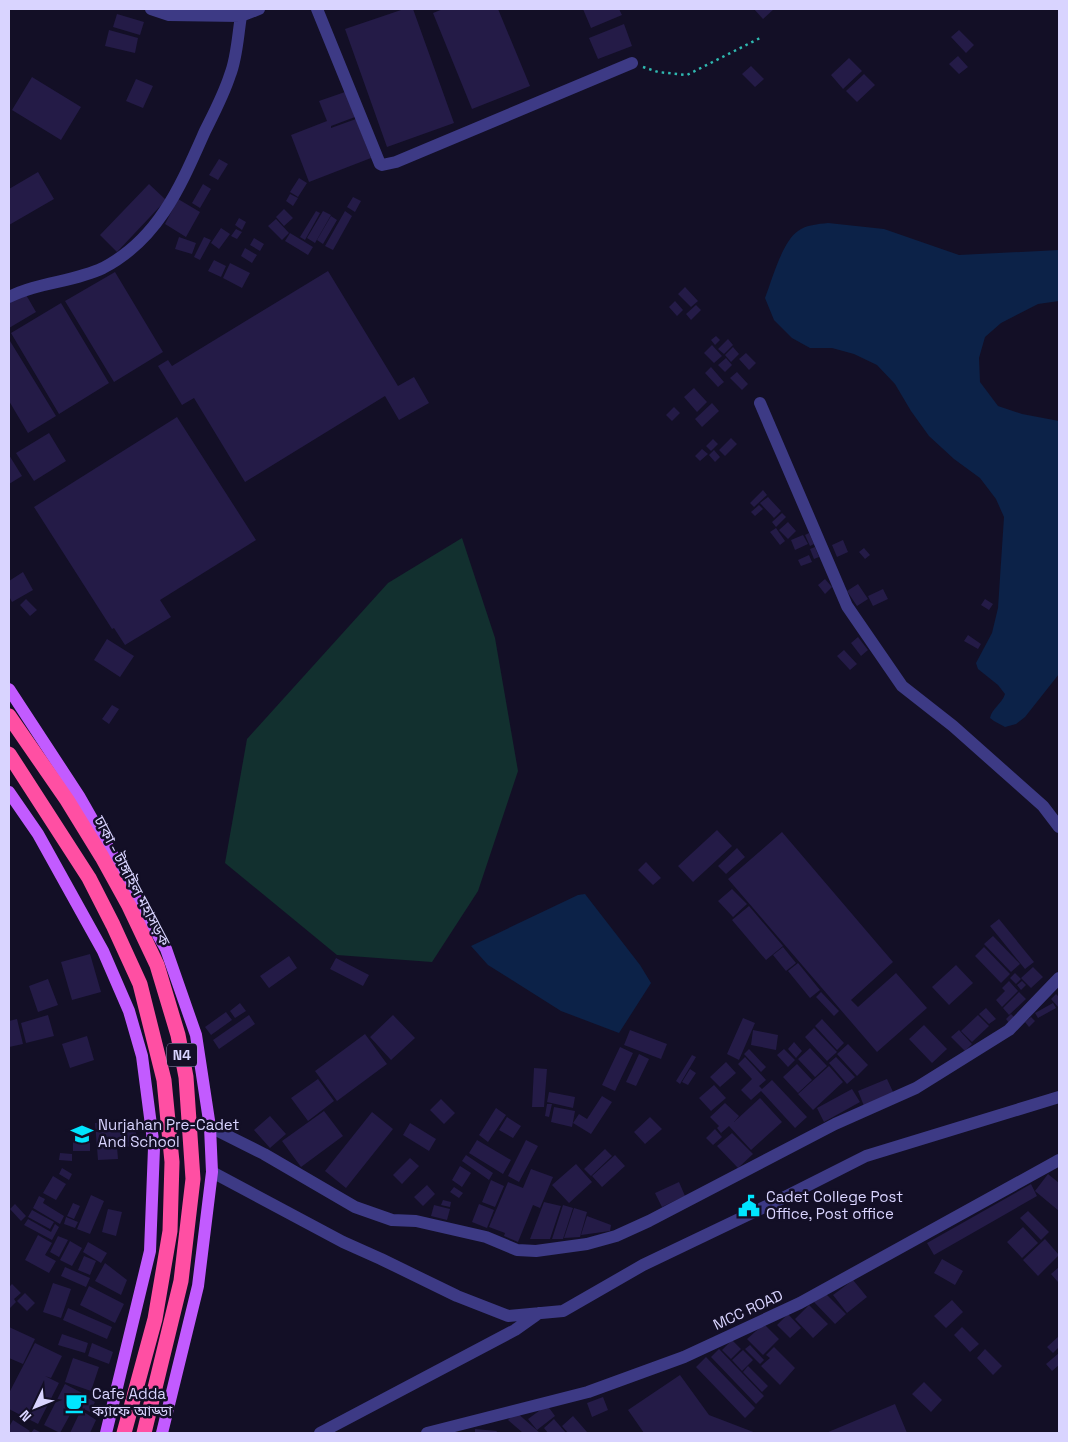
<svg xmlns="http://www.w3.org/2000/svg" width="1068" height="1442" viewBox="0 0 1068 1442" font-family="'Space Grotesk','Noto Sans Bengali',sans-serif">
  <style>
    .green { fill: #12302f }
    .water { fill: #0c2248 }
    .building { fill: #241b47 }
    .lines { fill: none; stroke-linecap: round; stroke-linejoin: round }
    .path { stroke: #2fb8b0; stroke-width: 2.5; stroke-dasharray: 2.5 4; stroke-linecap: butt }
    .minor { stroke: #3d3a85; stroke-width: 12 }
    .major { stroke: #c25bff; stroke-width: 12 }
    .highway { stroke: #ff4fa3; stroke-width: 15 }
    .labels { text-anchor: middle; stroke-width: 5; stroke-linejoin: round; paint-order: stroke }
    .shield { fill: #130f26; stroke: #9e99be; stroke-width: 1 }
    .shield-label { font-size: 14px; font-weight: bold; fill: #d9d4ff }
    .street-label { font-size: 15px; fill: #d9d4ff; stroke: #130f26 }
    .poi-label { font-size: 15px; fill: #d9d4ff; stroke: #130f26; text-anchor: start }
  </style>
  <rect width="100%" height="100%" fill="#130f26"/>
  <!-- green -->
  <path class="green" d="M462 538 495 638 518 771 478 891 432 962 337 955 225 863 247 739 388 583Z"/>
  <!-- water -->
  <path class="water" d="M828 223 884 229 959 255 1059 250V301L1038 304 1001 323 985 337 979 358 980 382 998 406 1022 414 1059 421V674L1025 717 1016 724 1005 727 994 721 990 718C992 708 1002 704 1005 694L998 685 978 669 976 663 992 633 998 608 1004 517 996 499 980 478 954 459 929 436 911 411 895 384 877 365 854 354 832 348H810L792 338 774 320 765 298C772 280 782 242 798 231 806 225 818 224 828 223Z
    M585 894 640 965 651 983 619 1033 561 1011 488 965 471 946 578 895Z"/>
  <!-- building -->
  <path class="building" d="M404 9H413L454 123 387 147 345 29Z
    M443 9H498L530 86 472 109 433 13Z
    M583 9H619L622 15 591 28Z
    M754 9H774L763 19Z
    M117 14 144 22 140 35 113 27Z
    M624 24 632 46 598 59 589 38Z
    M109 30 138 38 135 53 105 46Z
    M959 30 974 45 966 53 951 37Z
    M958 56 968 67 959 74 949 64Z
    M849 58 862 71 843 89 831 75Z
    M751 66 764 79 755 87 742 74Z
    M864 74 875 85 857 102 846 91Z
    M32 77 81 107 61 140 12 110Z
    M136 79 153 86 143 108 126 101Z
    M345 92 355 117 331 126V128L356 119 371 158 309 182 291 135 327 121 319 101Z
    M219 159 228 164 218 180 209 175Z
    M38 172 54 199 9 225V189Z
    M299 178 307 183 298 197 290 192Z
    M149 184 166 200 117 252 100 235Z
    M203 184 211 189 200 208 192 203Z
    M290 194 298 198 293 206 286 201Z
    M353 197 361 201 355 212 347 207Z
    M178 199 200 212 186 237 165 224Z
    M284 209 293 218 284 226 276 217Z
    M316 211 320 213 305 240 300 237Z
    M323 211 331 215 315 243 307 238Z
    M345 211 352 216 333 250 325 246Z
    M331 216 337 220 323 244 317 240Z
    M239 218 246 222 242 230 235 225Z
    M276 219 289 233 282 240 268 226Z
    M221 228 230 234 219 249 211 243Z
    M236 229 242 232 237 239 231 236Z
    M290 233 313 247 308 255 285 241Z
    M179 237 196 243 192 254 175 249Z
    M204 237 211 240 200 260 194 257Z
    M254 238 264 244 260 251 250 245Z
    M245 248 257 255 252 263 241 256Z
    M214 260 226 266 221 277 208 271Z
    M230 263 250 273 242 288 223 278Z
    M328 271 398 386 414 377 429 403 399 420 385 396 245 482 194 398 182 405 158 366 168 360 172 366Z
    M115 272 163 352 114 382 65 301Z
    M685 287 698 301 691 307 678 294Z
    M25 293 36 312 9 328V303Z
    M675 301 683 310 677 316 669 307Z
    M61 303 109 383 59 414 11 333Z
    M696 305 701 310 691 320 686 314Z
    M716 336 720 340 715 345 711 340Z
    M728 339 733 345 724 354 718 349Z
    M10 341 56 416 28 433 9 401V342Z
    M712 345 722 356 714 363 704 353Z
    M733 347 739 354 731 362 725 355Z
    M746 353 756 363 749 370 739 359Z
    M726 358 732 365 725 372 718 365Z
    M711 367 724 382 718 387 705 373Z
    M737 372 748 384 742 390 730 378Z
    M694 388 707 402 697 412 684 397Z
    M712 403 719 411 702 427 695 419Z
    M674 407 680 413 672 421 666 415Z
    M177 417 256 540 160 600 171 617 125 645 114 628 112 629 34 507Z
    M49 433 66 461 34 481 16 453Z
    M731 438 737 444 725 456 719 450Z
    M713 439 718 444 711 451 706 446Z
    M702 449 708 454 700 461 695 456Z
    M714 450 720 457 715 462 709 455Z
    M9 455 22 476 9 484Z
    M763 490 767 495 754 507 750 503Z
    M768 497 781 511 774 518 760 503Z
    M759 505 763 509 755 516 751 512Z
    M782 513 786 517 776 527 772 522Z
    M788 522 796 531 788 539 779 530Z
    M776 528 785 541 780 545 770 532Z
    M809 533 814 544 810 546 805 535Z
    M803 535 808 544 795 550 791 540Z
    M843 540 848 552 837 557 832 545Z
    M815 547 819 557 814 559 810 549Z
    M864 548 870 555 865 559 859 552Z
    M809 555 812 562 801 566 798 560Z
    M23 572 33 590 12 602 9 596V581Z
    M825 579 832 587 825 594 818 585Z
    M858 584 868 599 857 606 847 591Z
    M883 589 888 599 873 606 868 596Z
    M26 599 37 610 30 616 20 605Z
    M985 599 993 604 989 610 981 605Z
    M968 635 981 644 978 649 964 641Z
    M858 637 868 650 861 656 851 643Z
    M107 639 134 656 120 677 94 660Z
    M844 650 857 664 850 670 837 656Z
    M112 705 119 709 109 724 102 719Z
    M717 830 732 846 693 882 678 866Z
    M782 832 893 962 851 1000 858 1007 896 973 927 1008 877 1052 728 879Z
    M737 848 745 857 726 874 718 866Z
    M646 862 661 878 653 885 638 870Z
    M732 889 747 904 733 917 718 901Z
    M749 906 783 946 766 960 732 920Z
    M999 919 1034 962 1025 969 990 926Z
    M993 936 1020 964 1011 972 984 944Z
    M783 947 796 963 786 971 773 955Z
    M984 947 1010 974 1001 983 975 956Z
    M90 954 101 992 72 1000 61 962Z
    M289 956 297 968 269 988 260 976Z
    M336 958 369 975 363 986 330 969Z
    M798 963 820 990 810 998 788 971Z
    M956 965 973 983 949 1005 932 987Z
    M1033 967 1043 977 1031 988 1021 978Z
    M1015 973 1021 979 1016 984 1010 978Z
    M48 979 58 1005 38 1012 29 986Z
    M1009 981 1018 991 1002 1007 996 1000 1005 991 1002 988Z
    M1022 981 1026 985 1021 990 1017 985Z
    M821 992 839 1011 834 1016 816 997Z
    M1019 992 1026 999 1009 1015 1003 1008Z
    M1056 994 1059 997V1008L1051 999Z
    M240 1003 246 1011 235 1018 230 1011Z
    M1053 1003 1056 1008 1038 1018 1035 1013Z
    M986 1008 996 1019 989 1024 979 1014Z
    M226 1012 232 1020 211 1035 205 1027Z
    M1011 1014 1015 1018 1009 1023 1006 1019Z
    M48 1015 54 1036 26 1043 21 1023Z
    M249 1015 255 1024 219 1049 213 1040Z
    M393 1015 415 1038 391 1060 370 1037Z
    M978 1015 989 1026 972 1042 961 1031Z
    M1031 1017 1035 1021 1029 1027 1025 1022Z
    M743 1018 755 1023 739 1060 727 1054Z
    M17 1019 23 1044 9 1047V1021Z
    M822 1019 844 1043 837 1050 815 1026Z
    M924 1025 947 1049 932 1063 909 1039Z
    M814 1028 837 1052 827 1061 805 1037Z
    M630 1030 667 1044 661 1059 624 1045Z
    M753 1030 778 1035 776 1050 751 1045Z
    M959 1030 972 1044 965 1051 951 1037Z
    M365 1034 387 1064 337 1101 315 1071Z
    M87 1036 94 1060 70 1068 62 1044Z
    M794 1042 802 1051 796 1058 788 1049Z
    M848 1044 868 1065 857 1076 837 1054Z
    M620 1047 633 1053 615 1091 602 1085Z
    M810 1048 827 1066 815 1077 798 1059Z
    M749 1049 766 1067 761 1072 744 1054Z
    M784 1049 795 1060 788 1067 777 1055Z
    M639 1054 649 1059 636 1086 626 1082Z
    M692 1055 696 1057 680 1084 676 1081Z
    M745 1057 766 1080 759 1086 762 1089 772 1080 807 1117 795 1128 761 1091 751 1100 741 1090 752 1079 738 1064Z
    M836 1057 855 1077 847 1084 829 1063Z
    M726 1062 736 1073 720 1087 710 1077Z
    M797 1064 812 1080 798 1093 783 1077Z
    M829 1066 843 1082 813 1110 798 1094Z
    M534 1068 547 1069 544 1107H532Z
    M690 1069 696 1073 688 1085 682 1082Z
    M318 1079 334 1101 308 1121 291 1098Z
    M887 1079 894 1094 864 1106 858 1091Z
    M714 1085 726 1098 711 1111 699 1098Z
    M852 1089 860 1102 824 1122 817 1108Z
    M549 1092 575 1097 573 1108 547 1102Z
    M602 1096 612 1102 591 1134 573 1123 579 1114 587 1119Z
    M760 1098 782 1122 751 1150 729 1126 721 1133 717 1128 730 1115 719 1126 710 1117 725 1103 739 1116 734 1122Z
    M441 1099 455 1113 444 1124 430 1110Z
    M547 1104H552L549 1117 545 1116Z
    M554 1107 575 1111 572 1127 551 1122Z
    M496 1108 506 1115 488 1142 479 1135Z
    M324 1111 343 1136 301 1167 282 1141Z
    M372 1112 393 1129 346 1188 325 1171Z
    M270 1116 286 1134 270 1148 254 1130Z
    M507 1117 521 1126 513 1138 499 1130Z
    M650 1117 662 1129 645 1144 634 1132Z
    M135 1120 137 1146 117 1147 118 1159 98 1160 95 1123Z
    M410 1123 436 1139 429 1151 403 1135Z
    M73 1127H90V1151H73Z
    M715 1129 722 1137 713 1145 706 1138Z
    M732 1133 753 1154 738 1168 717 1146Z
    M477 1140 511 1160 503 1174 469 1153Z
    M526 1140 538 1146 519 1182 508 1176Z
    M605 1149 612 1156 591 1176 584 1169Z
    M60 1153 72 1154V1161L59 1160Z
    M466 1155 493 1173 489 1180 462 1161Z
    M615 1155 625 1166 602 1187 592 1176Z
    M410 1158 419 1166 402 1184 393 1175Z
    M576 1164 592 1182 569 1203 552 1185Z
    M460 1166 471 1173 462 1187 452 1180Z
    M62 1168 72 1174 69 1180 59 1174Z
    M531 1169 553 1177 540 1208 533 1205 518 1242 504 1236 505 1233 489 1227 508 1182 523 1188Z
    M1048 1174 1059 1183V1211L1035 1191Z
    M53 1176 66 1184 56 1200 43 1193Z
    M491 1180 504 1186 495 1207 482 1202Z
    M679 1182 685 1196 662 1207 655 1193Z
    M1031 1184 1037 1196 934 1255 927 1243Z
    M427 1185 435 1194 423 1206 414 1197Z
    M454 1187 463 1193 459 1198 450 1192Z
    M91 1195 104 1201 90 1234 77 1229Z
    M39 1196 45 1199 43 1203 64 1216 60 1224 33 1208Z
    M443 1200 451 1202 450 1207 441 1205Z
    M544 1202 561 1206 550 1239H530Z
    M73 1203 80 1206 74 1219 67 1216Z
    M15 1204 26 1216 21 1221 10 1209Z
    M479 1204 494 1210 487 1228 472 1222Z
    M434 1205 450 1209 447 1220 431 1216Z
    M563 1205 573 1208 563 1239H552Z
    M574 1208 587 1212 580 1237 564 1238Z
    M108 1209 122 1212 116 1236 102 1232Z
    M32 1210 54 1222 50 1229 28 1217Z
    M1028 1211 1049 1232 1041 1240 1020 1218Z
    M587 1216 611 1225 610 1231 581 1235Z
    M66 1217 78 1222 75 1228 64 1224Z
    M28 1219 51 1232 55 1224 59 1227 52 1240 24 1225Z
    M1023 1227 1038 1243 1022 1258 1007 1242Z
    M38 1235 52 1243 45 1255 56 1261 49 1273 25 1260Z
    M58 1236 68 1240 59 1257 50 1252Z
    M1045 1239 1059 1255 1038 1276 1023 1260Z
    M70 1241 82 1248 72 1266 60 1260Z
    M88 1242 107 1253 101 1263 83 1252Z
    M84 1256 96 1261 90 1275 78 1270Z
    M942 1259 963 1271 955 1285 934 1273Z
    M105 1263 127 1280 121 1295 95 1281Z
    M65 1267 90 1278 86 1287 61 1276Z
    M1059 1267V1281L1058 1282 1051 1274Z
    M853 1280 867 1297 847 1313 833 1295Z
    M53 1283 71 1289 61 1318 43 1312Z
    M12 1284 21 1293 14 1299 16 1302 9 1309V1287Z
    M89 1286 124 1304 115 1323 80 1305Z
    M824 1292 846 1314 835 1324 814 1302Z
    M25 1293 35 1303 27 1311 17 1301Z
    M952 1300 963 1312 946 1328 934 1316Z
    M809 1305 828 1324 813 1338 795 1319Z
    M68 1308 112 1327 107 1339 63 1320Z
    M788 1314 801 1328 790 1338 777 1325Z
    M764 1324 779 1339 763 1355 747 1339Z
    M9 1327 35 1339 23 1364 9 1358Z
    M962 1327 979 1344 970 1352 954 1335Z
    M62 1334 88 1343 85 1353 58 1345Z
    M1059 1336V1347L1053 1353 1047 1347Z
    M732 1340 741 1349 731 1359 722 1350Z
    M35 1343 62 1356 51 1378 45 1376 59 1383 38 1424 9 1409V1393Z
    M92 1343 113 1352 109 1364 88 1356Z
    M750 1345 764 1360 760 1364 745 1349Z
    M774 1347 795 1368 780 1385 761 1366 770 1358 766 1355Z
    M719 1349 764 1396 756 1404 711 1357Z
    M985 1349 1002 1366 993 1375 977 1358Z
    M743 1350 753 1360 742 1371 732 1360Z
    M1059 1353V1365L1052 1371 1046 1364Z
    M706 1357 755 1408 745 1418 696 1367Z
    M73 1358 99 1367 91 1391 65 1382Z
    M748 1366 768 1386 762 1392 743 1372Z
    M680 1375 709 1415 756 1433H644L628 1410Z
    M924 1382 942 1400 931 1412 912 1394Z
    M65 1384 82 1393 60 1433 44 1425Z
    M82 1395 95 1402 90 1412 77 1406Z
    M603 1397 608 1410 592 1417 587 1403Z
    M895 1404 907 1433H826Z
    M547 1405 555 1416 537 1430 528 1419Z
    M81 1410 96 1420 90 1433H70Z
    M516 1412 540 1433H523L508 1420Z
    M573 1416 587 1432 586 1433H568L562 1426Z
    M554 1419 566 1433H548L544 1428Z
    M13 1420 30 1431 28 1433H9V1427Z
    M34 1429 42 1433H31Z
    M475 1429 497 1431 496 1433H475Z"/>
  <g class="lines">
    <!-- path -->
    <path class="path" d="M643 67 658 72 687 75 762 37"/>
    <!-- minor -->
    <path class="minor" d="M317 9 380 164 382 165 396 162 632 63
      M241 16 259 9
      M9 297C38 282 74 282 103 268 159 239 181 185 205 131 214 113 224 94 230 75 237 58 238 34 241 16L169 15 151 9
      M760 403 847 606 902 686 953 726 1043 806 1059 827
      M210 1127 264 1154 355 1207 392 1220 416 1221 486 1237 517 1250 536 1251 587 1244 616 1236 649 1221 835 1124 916 1088 1009 1030 1059 978
      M212 1172 343 1242 381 1259 457 1296 508 1316 563 1311 643 1265 783 1198 866 1156 1059 1097
      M320 1433 515 1330 539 1313
      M427 1433 588 1392 684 1357 800 1303 1059 1160"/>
    <!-- major -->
    <path class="major" d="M9 689 79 796 166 949 196 1035 210 1127 212 1172 198 1286 162 1433
      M9 792 38 834 103 951 129 1011 142 1056 154 1148 150 1251 106 1433"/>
    <!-- highway -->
    <path class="highway" d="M9 716 67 800 102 857 129 906 157 965 178 1035 186 1077 193 1179 181 1281 144 1433
      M9 754 89 878 113 925 140 984 164 1080 172 1162 170 1231 155 1319 124 1433"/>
  </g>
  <!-- icons -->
  <defs>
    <g id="school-bare" transform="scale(1.725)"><path d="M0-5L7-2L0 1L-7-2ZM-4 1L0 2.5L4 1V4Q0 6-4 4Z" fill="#00e5ff" stroke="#130f26" stroke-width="2.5" paint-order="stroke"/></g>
    <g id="civic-bare" transform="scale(1.725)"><path d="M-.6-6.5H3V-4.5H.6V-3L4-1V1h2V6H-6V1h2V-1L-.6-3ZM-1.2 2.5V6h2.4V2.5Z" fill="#00e5ff" stroke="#130f26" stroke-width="2.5" paint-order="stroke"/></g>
    <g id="cafe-bare" transform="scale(1.725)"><path d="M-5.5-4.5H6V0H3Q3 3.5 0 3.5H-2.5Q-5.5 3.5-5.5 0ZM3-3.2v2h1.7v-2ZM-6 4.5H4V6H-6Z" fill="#00e5ff" stroke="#130f26" stroke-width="2.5" paint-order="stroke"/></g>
  </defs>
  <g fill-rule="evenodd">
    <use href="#school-bare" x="82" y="1134"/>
    <use href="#civic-bare" x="749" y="1206"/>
    <use href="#cafe-bare" x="76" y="1403"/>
  </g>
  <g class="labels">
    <!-- shield labels -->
    <rect class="shield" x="167" y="1043.5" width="30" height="23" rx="4"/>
    <g class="shield-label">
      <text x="182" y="1060">N4</text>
    </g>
    <!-- street labels -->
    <g class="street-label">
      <text transform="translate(132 881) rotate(62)" y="5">ঢাকা - টাঙ্গাইল মহাসড়ক</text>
      <text transform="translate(748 1310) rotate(-25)" y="5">MCC ROAD</text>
    </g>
    <!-- poi labels -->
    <g class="poi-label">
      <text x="98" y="1130">Nurjahan Pre-Cadet<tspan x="98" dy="17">And School</tspan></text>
      <text x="766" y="1202">Cadet College Post<tspan x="766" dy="17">Office, Post office</tspan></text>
      <text x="92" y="1399">Cafe Adda<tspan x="92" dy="17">ক্যাফে আড্ডা</tspan></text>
    </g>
  </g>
  <!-- border -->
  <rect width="1068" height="1442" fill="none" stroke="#d9d4ff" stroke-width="20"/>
  <!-- north arrow -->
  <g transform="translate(35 1407) rotate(227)" stroke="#130f26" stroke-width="4" paint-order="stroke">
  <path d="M0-4L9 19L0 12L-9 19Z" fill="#d9d4ff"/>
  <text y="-8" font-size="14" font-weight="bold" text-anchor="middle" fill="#d9d4ff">N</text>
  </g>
</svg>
